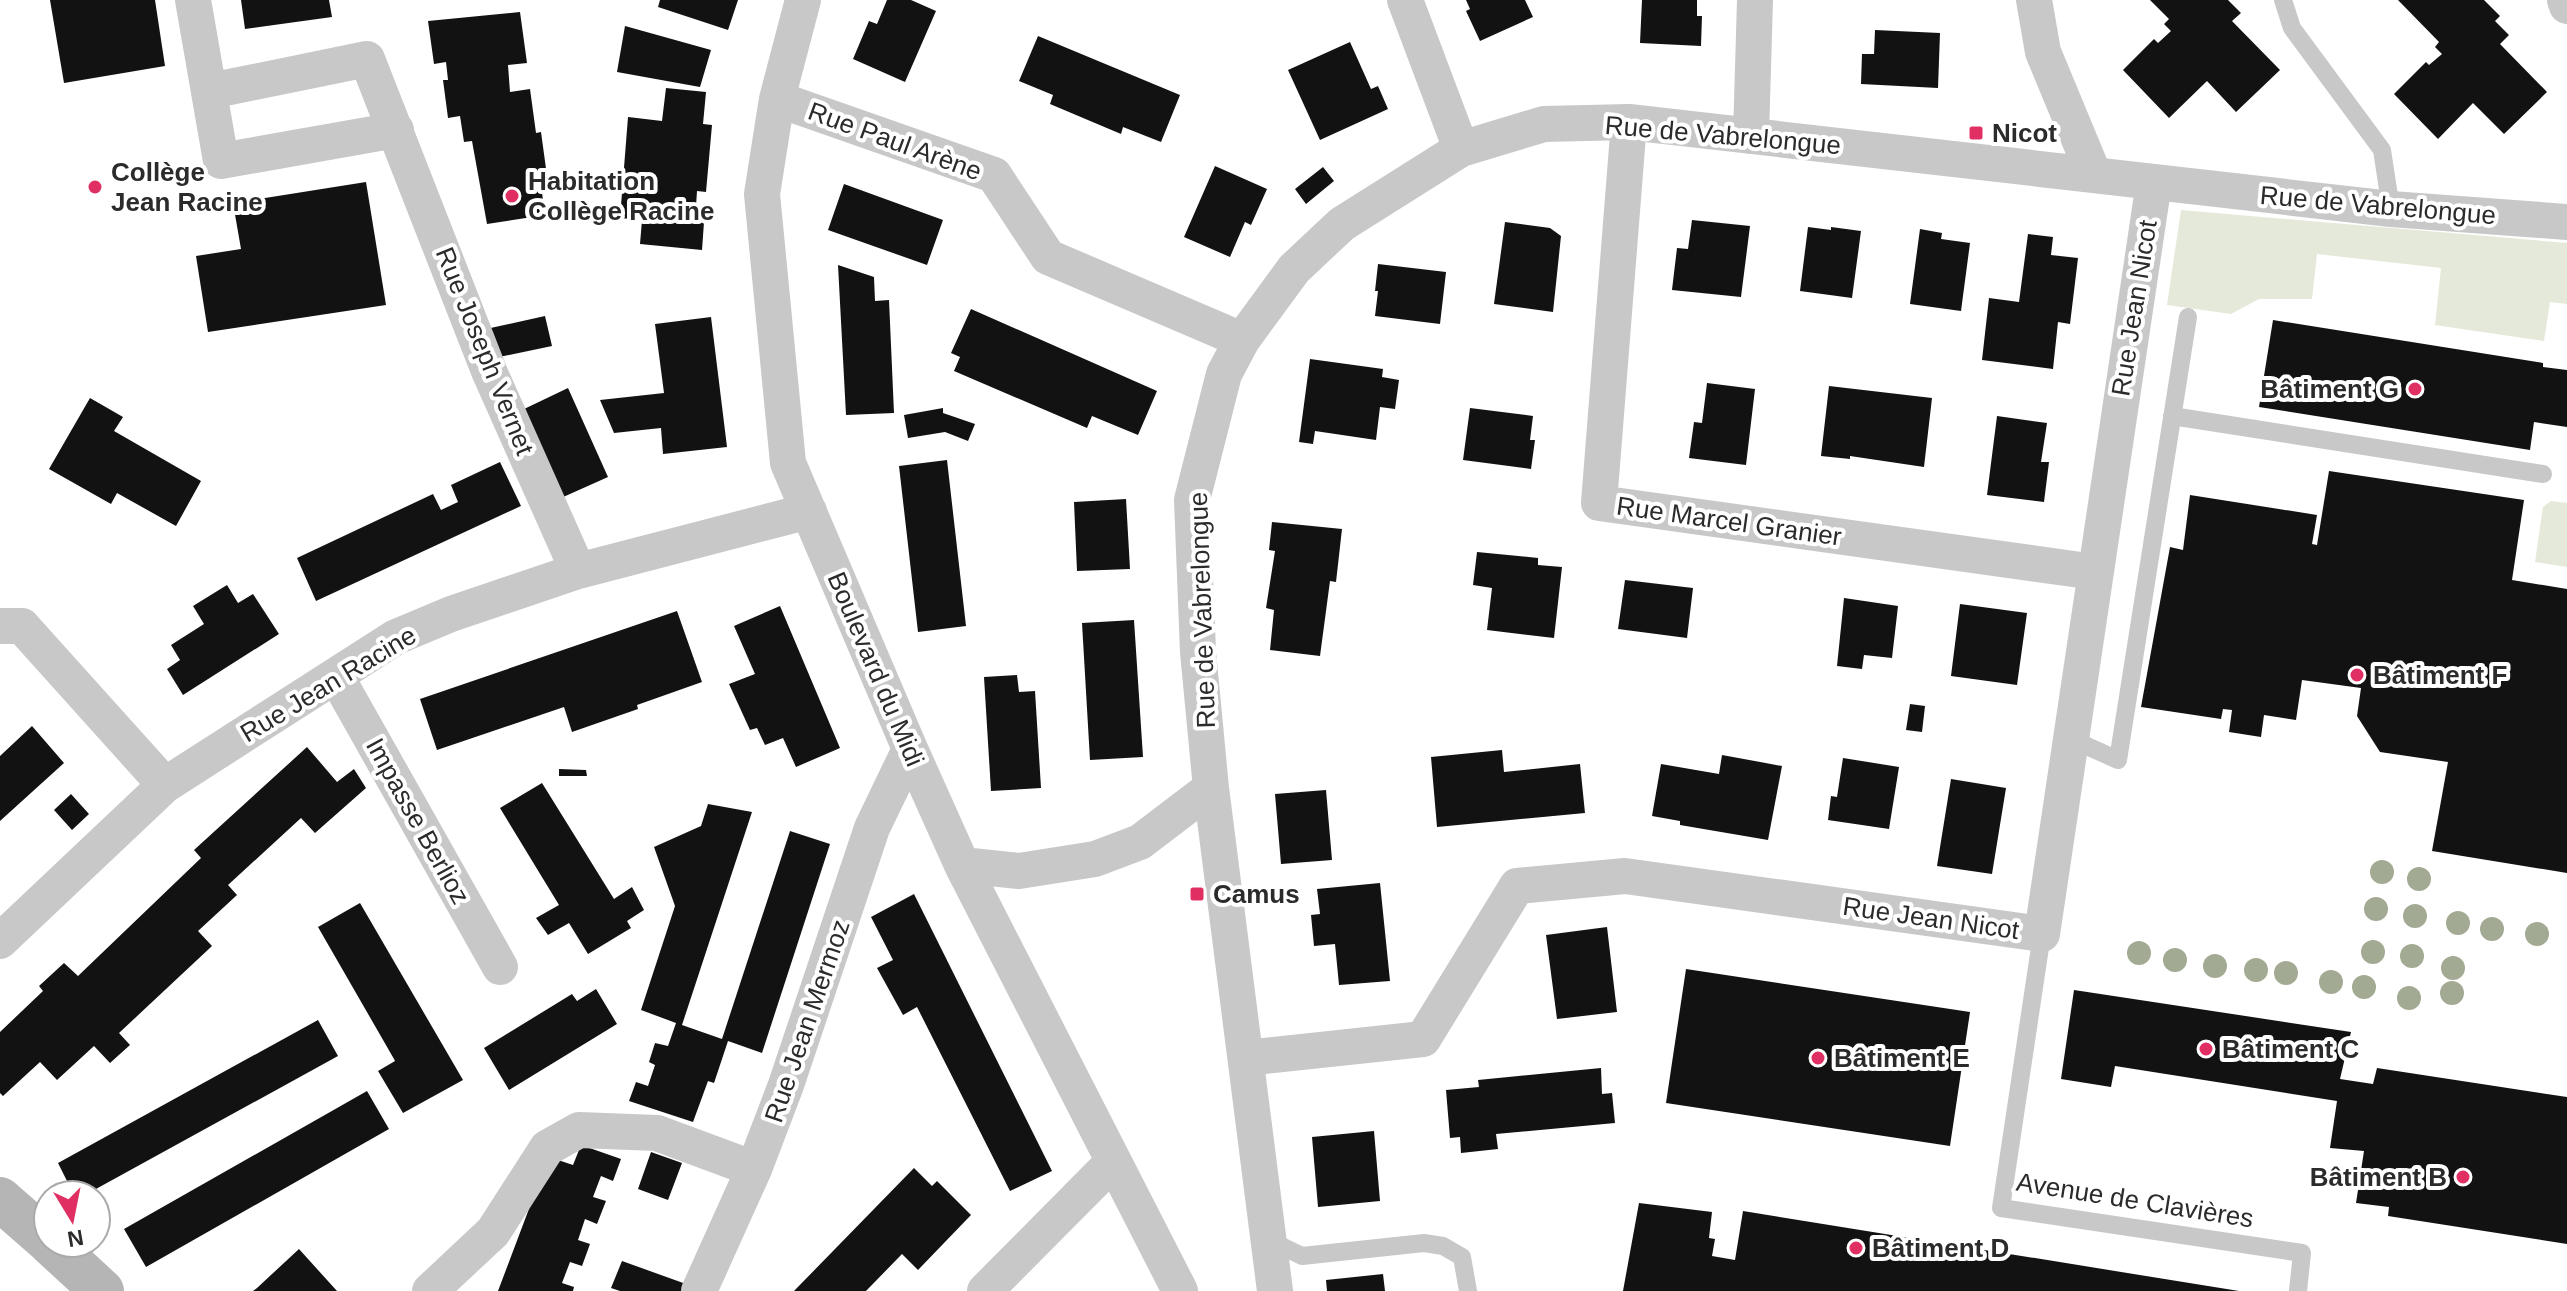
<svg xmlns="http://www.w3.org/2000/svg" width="2567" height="1291" viewBox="0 0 2567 1291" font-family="Helvetica,sans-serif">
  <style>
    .green { fill: #e5e9d9 }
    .building { fill: #121212 }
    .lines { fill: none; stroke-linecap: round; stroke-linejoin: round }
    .lane { stroke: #c8c8c8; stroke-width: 18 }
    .street { stroke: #c8c8c8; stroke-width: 36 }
    .secondary { stroke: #b5b5b5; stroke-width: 44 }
    .tree { fill: #a3aa93 }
    .poi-dot { fill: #e03063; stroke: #fff; stroke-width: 3 }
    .labels { text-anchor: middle; stroke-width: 8; stroke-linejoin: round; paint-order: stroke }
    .poi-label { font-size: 26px; font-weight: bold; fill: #2b2b2b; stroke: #fff; text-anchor: start }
    .street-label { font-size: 26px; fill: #2b2b2b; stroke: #fff }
  </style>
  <rect width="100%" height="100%" fill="#fff"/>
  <!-- green -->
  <path class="green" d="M2181 210 2567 243V304L2550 302 2544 341 2435 325 2441 268 2317 254 2312 299H2259L2231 314 2167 305Z
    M2551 501 2567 503V567L2535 562 2543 507Z"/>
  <!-- building -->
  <path class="building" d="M50 0H155L165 66 64 83Z
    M241 0H329L332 17 245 29Z
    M660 0H738L728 30 658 7Z
    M887 0H911L936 11 905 82 853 59 869 21 877 24Z
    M1466 0H1525L1533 17 1480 41 1466 11 1470 9Z
    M1642 0H1697V16H1702L1701 46 1640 43Z
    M2150 0H2228L2241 13 2232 21 2280 70 2236 112 2207 81 2169 118 2123 70 2154 39 2158 43 2171 31 2164 24 2169 19Z
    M2398 0H2484L2500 16 2495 21 2509 35 2500 44 2547 92 2504 134 2473 103 2438 139 2394 94 2426 62 2429 65 2442 54 2435 47 2439 42Z
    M520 12 527 63 508 65 510 92 530 89 536 133 541 132 547 176 540 178 545 215 487 224 472 141 464 142 460 116 448 118 443 80H448L446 62 434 64 428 21Z
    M625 26 711 50 700 87 617 72Z
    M1875 30 1940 33 1938 88 1861 84 1862 54H1874Z
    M1038 36 1180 95 1161 142 1123 127 1121 134 1050 104 1053 95 1019 81Z
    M1350 42 1371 89 1378 86 1388 109 1320 140 1288 70Z
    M666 88 706 92 703 124 712 125 706 192 697 191 695 222H704L702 250 640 244 642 220 620 218 628 117 662 121Z
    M1215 166 1267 189 1251 225 1245 222 1230 257 1184 237Z
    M1323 167 1334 181 1306 204 1295 189Z
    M366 182 386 305 208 332 196 256 241 249 233 203Z
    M844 184 943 220 927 265 828 230Z
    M1692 220 1750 226 1741 297 1672 290 1677 248 1688 249Z
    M1505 222 1550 228 1561 236 1553 312 1494 304Z
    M1808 227 1831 230V227L1861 231 1852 298 1800 291Z
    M1920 229 1942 233 1941 239 1970 243 1961 311 1910 304Z
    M2028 234 2053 237 2051 255 2078 258 2070 324 2058 322 2053 369 1982 360 1989 298 2019 302Z
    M1378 264 1446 272 1440 324 1375 316 1378 291H1375Z
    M838 265 874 277 875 301 889 300 894 413 846 415Z
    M971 309 1157 391 1138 435 1092 416 1087 428 954 371 960 357 951 353Z
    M545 316 552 346 499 357 486 329Z
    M711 317 727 447 663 454 661 428 614 433 600 400 664 393 655 324Z
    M2273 320 2543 363V367L2567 370V427L2534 422 2530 450 2259 407Z
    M1310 359 1383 369 1382 377 1399 380 1395 409 1380 407 1376 440 1315 431 1313 444 1299 442Z
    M1707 383 1755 389 1746 465 1689 458 1694 422 1702 423Z
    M1829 386 1932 398 1924 467 1850 456V459L1821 456Z
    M568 388 608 477 561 498 522 410Z
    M90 398 123 417 114 431 201 481 176 526 117 493 111 504 49 469Z
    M943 408V413L975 424 968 441 945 432 908 438 904 415Z
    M1470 408 1533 416 1530 440H1535L1531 469 1463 460Z
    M1997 416 2047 423 2041 462H2049L2044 502 1987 495Z
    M947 460 966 626 918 632 899 466Z
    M500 462 521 506 316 601 297 558 433 494 441 510 458 502 451 485Z
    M2329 471 2524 500 2512 580 2567 589V873L2432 851 2448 762 2380 752 2357 716 2361 688 2302 680 2296 720 2264 715 2261 737 2229 732 2232 710 2223 709 2221 719 2141 707 2170 547 2183 550 2190 495 2317 515 2312 544 2317 545Z
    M1126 499 1130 569 1077 571 1074 502Z
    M1272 522 1342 529 1336 582 1330 581 1320 656 1270 650 1274 610 1266 608 1275 551 1269 550Z
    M1477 552 1538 558V565L1562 567 1554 638 1487 630 1492 588 1473 585Z
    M1625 580 1693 588 1687 638 1618 629Z
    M227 585 238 603 253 594 279 634 183 695 167 669 180 660 171 645 204 624 193 606Z
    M1844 598 1898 606 1892 658 1864 655 1862 669 1837 666Z
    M1960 604 2027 613 2017 685 1951 676Z
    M780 606 840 748 796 767 783 738 765 745 757 728 750 730 729 684 755 674 734 626Z
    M677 611 702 682 637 705 638 709 572 732 564 707 437 750 420 699Z
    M1134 620 1143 757 1090 760 1082 623Z
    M1017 675 1019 692 1035 691 1041 788 991 791 984 677Z
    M1910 704 1925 706 1922 732 1906 730Z
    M32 726 64 763 0 821V756Z
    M307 747 337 782 354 769 366 788 315 833 301 818 228 885 237 895 198 931 212 946 119 1033 130 1045 110 1063 94 1046 57 1080 40 1062 3 1096 0 1093V1032L43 991 39 986 64 963 78 976 201 858 194 850Z
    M1502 750 1504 772 1580 764 1585 813 1437 827 1431 757Z
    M1722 755 1782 766 1768 840 1680 825V821L1652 816 1661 764 1719 774Z
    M1843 758 1899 767 1889 829 1828 820 1831 796 1837 797Z
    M559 769 586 770 587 776H559Z
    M1951 779 2006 788 1992 874 1937 866Z
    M542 783 614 899 632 887 644 910 627 921 631 928 588 954 569 923 548 935 536 918 559 905 500 808Z
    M1326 790 1332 860 1281 864 1275 794Z
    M71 794 89 814 72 830 54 810Z
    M708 804 752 812 682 1025 722 1039 790 831 830 844 762 1053 728 1041 714 1083 708 1081 693 1122 629 1101 636 1082 648 1086 655 1065 649 1062 655 1043 668 1046 676 1023 641 1010 675 906 654 847 701 826Z
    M1380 883 1390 981 1339 985 1335 944 1314 946 1311 915 1320 914 1317 889Z
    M914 894 1052 1171 1010 1191 917 1007 903 1015 877 968 893 960 871 917Z
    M360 903 463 1080 403 1113 378 1071 395 1061 394 1059 318 927Z
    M1607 927 1617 1012 1557 1019 1546 935Z
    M1686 969 1970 1012 1950 1146 1666 1103Z
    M596 989 617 1024 509 1090 484 1048 572 994 577 1001Z
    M2074 990 2351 1032 2340 1079 2373 1084 2377 1068 2567 1097V1244L2388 1216 2389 1207 2356 1203 2364 1151 2330 1148 2337 1101 2115 1066 2111 1087 2061 1079Z
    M318 1020 338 1056 85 1195H74L58 1163Z
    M1601 1068 1602 1094 1612 1093 1615 1123 1496 1134 1498 1149 1461 1153 1460 1137 1450 1138 1446 1090 1479 1087 1478 1080Z
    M367 1091 389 1129 146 1267 124 1229Z
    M1374 1131 1380 1201 1318 1207 1312 1137Z
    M581 1145 621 1159 613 1181 601 1176 593 1197 606 1201 597 1224 585 1219 578 1240 590 1244 582 1266 570 1262 562 1283 574 1287 573 1291H498L547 1161 552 1158 573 1165Z
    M651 1152 682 1163 668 1200 638 1189Z
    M914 1168 932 1186 937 1181 971 1215 918 1270 902 1254 866 1291H794Z
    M1639 1203 1712 1212 1709 1238 1715 1239 1712 1256 1735 1260 1743 1211 2239 1291H1623Z
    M299 1249 337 1291H253L257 1288Z
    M622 1261 686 1284 682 1291H620L611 1288Z
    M1383 1274 1385 1291H1327L1326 1280Z"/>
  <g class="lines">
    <!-- lane -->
    <path class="lane" d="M2283 0 2292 28 2382 150 2391 209
      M2172 416 2543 474
      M2069 738 2118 760 2188 317
      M2042 934 2001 1208 2302 1253 2298 1291
      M1269 1240 1302 1256 1424 1243 1443 1246 1462 1257 1468 1291"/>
    <!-- street -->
    <path class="street" d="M193 0 221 161 396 130
      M803 0 777 99 762 194 788 463 910 749 962 865 1180 1291
      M1405 0 1461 149
      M2034 0 2043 52 2094 175
      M2565 0 2567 6
      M210 91 367 59 489 371 578 571
      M777 99 994 175 1048 257 1242 340
      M1629 122 1599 503 2095 572
      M1751 136 1755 0
      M0 626H22L165 785
      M336 676 500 967
      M962 865 1019 871 1095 859 1140 842 1211 788
      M0 941 165 785 396 637 451 614 578 571 809 511
      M1246 1058 1423 1039 1517 886 1625 876 2042 934 2154 182
      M430 1291 493 1232 547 1148 579 1130 657 1133 754 1169
      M699 1291 754 1169 786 1085 872 828 910 749
      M985 1291 1112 1163
      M1275 1291 1211 788 1198 652 1192 500 1224 374 1242 340 1294 269 1342 224 1461 149 1544 124 1629 122 2391 209 2567 222"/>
    <!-- secondary -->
    <path class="secondary" d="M0 1199 48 1241
      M50 1243 102 1291"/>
  </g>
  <!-- trees -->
  <g class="tree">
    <circle cx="2382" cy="872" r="12"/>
    <circle cx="2419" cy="879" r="12"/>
    <circle cx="2376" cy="909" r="12"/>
    <circle cx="2415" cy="916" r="12"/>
    <circle cx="2458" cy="923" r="12"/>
    <circle cx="2492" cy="929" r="12"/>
    <circle cx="2537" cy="934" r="12"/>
    <circle cx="2373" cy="952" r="12"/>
    <circle cx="2139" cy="953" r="12"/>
    <circle cx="2412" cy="956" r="12"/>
    <circle cx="2175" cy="960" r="12"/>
    <circle cx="2215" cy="966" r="12"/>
    <circle cx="2453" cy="968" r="12"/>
    <circle cx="2256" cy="970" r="12"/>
    <circle cx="2286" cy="973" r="12"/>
    <circle cx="2331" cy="982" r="12"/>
    <circle cx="2364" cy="987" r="12"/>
    <circle cx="2452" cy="993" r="12"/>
    <circle cx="2409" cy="998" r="12"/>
  </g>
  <!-- markers -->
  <g class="poi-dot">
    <rect x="1968" y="125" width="16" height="16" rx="4"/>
    <circle cx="95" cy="187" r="8"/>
    <circle cx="512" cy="196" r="8"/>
    <circle cx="2415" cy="389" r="8"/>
    <circle cx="2357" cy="675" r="8"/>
    <rect x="1189" y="886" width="16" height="16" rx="4"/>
    <circle cx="2206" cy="1049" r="8"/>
    <circle cx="1818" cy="1058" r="8"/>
    <circle cx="2463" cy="1177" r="8"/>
    <circle cx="1856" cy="1248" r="8"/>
  </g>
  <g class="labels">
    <!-- poi labels -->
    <g class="poi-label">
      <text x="1992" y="142">Nicot</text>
      <text x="111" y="181">Collège<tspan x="111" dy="30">Jean Racine</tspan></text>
      <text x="528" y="190">Habitation<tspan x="528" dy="30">Collège Racine</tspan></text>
      <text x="2399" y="398" text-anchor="end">Bâtiment G</text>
      <text x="2373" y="684">Bâtiment F</text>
      <text x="1213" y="903">Camus</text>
      <text x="2222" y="1058">Bâtiment C</text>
      <text x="1834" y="1067">Bâtiment E</text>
      <text x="2447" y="1186" text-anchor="end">Bâtiment B</text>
      <text x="1872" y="1257">Bâtiment D</text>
    </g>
    <!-- street labels -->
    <g class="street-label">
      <text transform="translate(1723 135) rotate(5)" y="9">Rue de Vabrelongue</text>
      <text transform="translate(895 141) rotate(20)" y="9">Rue Paul Arène</text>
      <text transform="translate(2378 205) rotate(5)" y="9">Rue de Vabrelongue</text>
      <text transform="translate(2134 308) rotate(-81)" y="9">Rue Jean Nicot</text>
      <text transform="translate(485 351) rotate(68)" y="9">Rue Joseph Vernet</text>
      <text transform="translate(1729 521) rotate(8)" y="9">Rue Marcel Granier</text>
      <text transform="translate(1202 610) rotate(-92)" y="9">Rue de Vabrelongue</text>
      <text transform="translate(876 669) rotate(67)" y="9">Boulevard du Midi</text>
      <text transform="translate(328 684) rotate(-31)" y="9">Rue Jean Racine</text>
      <text transform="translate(418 821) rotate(61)" y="9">Impasse Berlioz</text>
      <text transform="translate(1931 918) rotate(8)" y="9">Rue Jean Nicot</text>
      <text transform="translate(807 1021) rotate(-71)" y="9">Rue Jean Mermoz</text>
      <text transform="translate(2135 1200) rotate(9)" y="9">Avenue de Clavières</text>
    </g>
  </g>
  <!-- north arrow -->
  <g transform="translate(72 1219) rotate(170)"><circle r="38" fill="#ffffff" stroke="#aaaaaa" stroke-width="2"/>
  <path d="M0-6L14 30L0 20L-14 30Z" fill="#e03063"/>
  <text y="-12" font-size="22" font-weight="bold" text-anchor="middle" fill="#2b2b2b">N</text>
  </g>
</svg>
